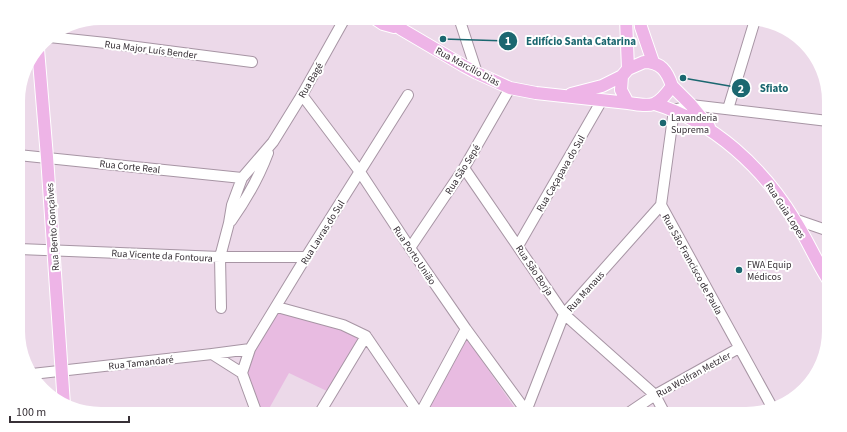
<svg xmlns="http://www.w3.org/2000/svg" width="847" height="432" viewBox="0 0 847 432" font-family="'Source Sans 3',sans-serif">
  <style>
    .green { fill: #e8bbe1 }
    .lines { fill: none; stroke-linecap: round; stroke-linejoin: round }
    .minor-casing { stroke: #a795a4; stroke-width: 12 }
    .major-casing { stroke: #fff; stroke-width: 14 }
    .minor { stroke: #fff; stroke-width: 10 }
    .major { stroke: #eeb4e7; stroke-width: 12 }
    .poi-dot { fill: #1b6770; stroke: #fff; stroke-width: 1.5 }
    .labels { text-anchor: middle; stroke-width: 4; stroke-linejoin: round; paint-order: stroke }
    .street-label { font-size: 10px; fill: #373036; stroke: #fff }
    .poi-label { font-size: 10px; fill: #373036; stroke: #fff; text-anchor: start }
    .leader { fill: none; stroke: #1b6770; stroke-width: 1.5 }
    .callout-dot { fill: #1b6770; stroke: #fff; stroke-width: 1.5 }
    .mark-label { font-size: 12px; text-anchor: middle; font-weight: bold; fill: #fff }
    .callout-label { font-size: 11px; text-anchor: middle; font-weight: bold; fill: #1b6770; stroke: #fff; stroke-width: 4; stroke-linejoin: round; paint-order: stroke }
  </style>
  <rect width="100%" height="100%" fill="#ecd9e9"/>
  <!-- green -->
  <path class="green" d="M278 310 341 328 362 337 329 392 289 373 266 414H260L245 373 254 350Z
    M467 339 519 414H425Z"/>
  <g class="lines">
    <!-- minor casing -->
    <g class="minor-casing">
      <path id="minor" d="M459 18 477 73
        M49 37 106 43 252 62
        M302 95 360 172 410 248 466 329 526 411 529 414
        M728 109 755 20
        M18 155 242 178
        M464 168 564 314 655 395 665 414
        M794 219 829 231
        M231 221C246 200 259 177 268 153
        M518 246 602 100
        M410 248 464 168 510 88
        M19 249 220 257H306
        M277 307 343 325 366 336 419 414
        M221 308 220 257 229 223 232 205 242 178 273 142 302 95 345 18
        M212 354 242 373 257 414
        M242 373 250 349 306 257 408 95
        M32 374 212 354 250 349
        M772 407 661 205 674 110 691 105 828 121
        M319 414 366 336
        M420 414 466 329
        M525 414 564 314 661 205
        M627 414 655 395 739 348"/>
    </g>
    <!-- major casing -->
    <g class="major-casing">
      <path id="major" d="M374 18 383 24 394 27
        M387 18 401 29 464 66 477 73 510 88 536 93 628 103
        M626 18 628 69
        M640 18 641 27 653 62
        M38 49 47 157 64 405
        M644 62C661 62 667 71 672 86 657 107 653 107 628 103L621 90 622 76 628 69Z
        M672 86 691 105 709 127
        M571 94 602 86 622 76
        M655 104C714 122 763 168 794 219 807 239 816 261 829 281"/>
    </g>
    <!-- minor -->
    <use href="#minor" class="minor"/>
    <!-- major -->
    <use href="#major" class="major"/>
  </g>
  <!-- markers -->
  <g class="poi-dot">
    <circle cx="663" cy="123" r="4"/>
    <circle cx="739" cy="270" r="4"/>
  </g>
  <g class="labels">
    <!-- street labels -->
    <g class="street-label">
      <text transform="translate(151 49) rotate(7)" y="4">Rua Major Luís Bender</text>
      <text transform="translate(468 66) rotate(28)" y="4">Rua Marcílio Dias</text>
      <text transform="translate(310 80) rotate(-60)" y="4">Rua Bagé</text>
      <text transform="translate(130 166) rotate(6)" y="4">Rua Corte Real</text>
      <text transform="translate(462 169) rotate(-58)" y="4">Rua São Sepé</text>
      <text transform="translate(560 173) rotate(-60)" y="4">Rua Caçapava do Sul</text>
      <text transform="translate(786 210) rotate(57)" y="4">Rua Guia Lopes</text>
      <text transform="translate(52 227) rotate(-94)" y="4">Rua Bento Gonçalves</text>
      <text transform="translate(322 232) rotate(-58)" y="4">Rua Lavras do Sul</text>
      <text transform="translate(162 255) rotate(3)" y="4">Rua Vicente da Fontoura</text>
      <text transform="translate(415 255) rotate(56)" y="4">Rua Porto União</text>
      <text transform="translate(693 264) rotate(61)" y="4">Rua São Francisco de Paula</text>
      <text transform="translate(535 270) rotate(56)" y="4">Rua São Borja</text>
      <text transform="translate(585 291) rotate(-48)" y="4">Rua Manaus</text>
      <text transform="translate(141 362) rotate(-6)" y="4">Rua Tamandaré</text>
      <text transform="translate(693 374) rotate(-29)" y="4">Rua Wolfran Metzler</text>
    </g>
    <!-- poi labels -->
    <g class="poi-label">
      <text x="671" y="121">Lavanderia<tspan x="671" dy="12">Suprema</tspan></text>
      <text x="747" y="268">FWA Equip<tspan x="747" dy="12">Médicos</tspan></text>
    </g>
  </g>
  <!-- crop -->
  <path d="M0 0H847V432H0ZM101 25H746A76 76 0 0 1 822 101V331A76 76 0 0 1 746 407H101A76 76 0 0 1 25 331V101A76 76 0 0 1 101 25Z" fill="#fff" fill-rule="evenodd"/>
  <!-- callouts -->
  <path class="leader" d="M443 39L508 41M683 78L741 88"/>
  <g class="callout-dot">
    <circle cx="443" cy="39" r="4"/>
    <circle cx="683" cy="78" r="4"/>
    <circle cx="508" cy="41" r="10"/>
    <circle cx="741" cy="88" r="10"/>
  </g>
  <g class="mark-label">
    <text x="508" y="45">1</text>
    <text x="741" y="93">2</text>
  </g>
  <g class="callout-label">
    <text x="581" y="45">Edifício Santa Catarina</text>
    <text x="774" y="92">Sfiato</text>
  </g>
  <!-- scale -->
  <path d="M10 416v6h119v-6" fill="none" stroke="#373036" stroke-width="2"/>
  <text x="16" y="416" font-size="12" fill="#373036" stroke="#ffffff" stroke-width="3" paint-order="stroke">100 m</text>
</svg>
